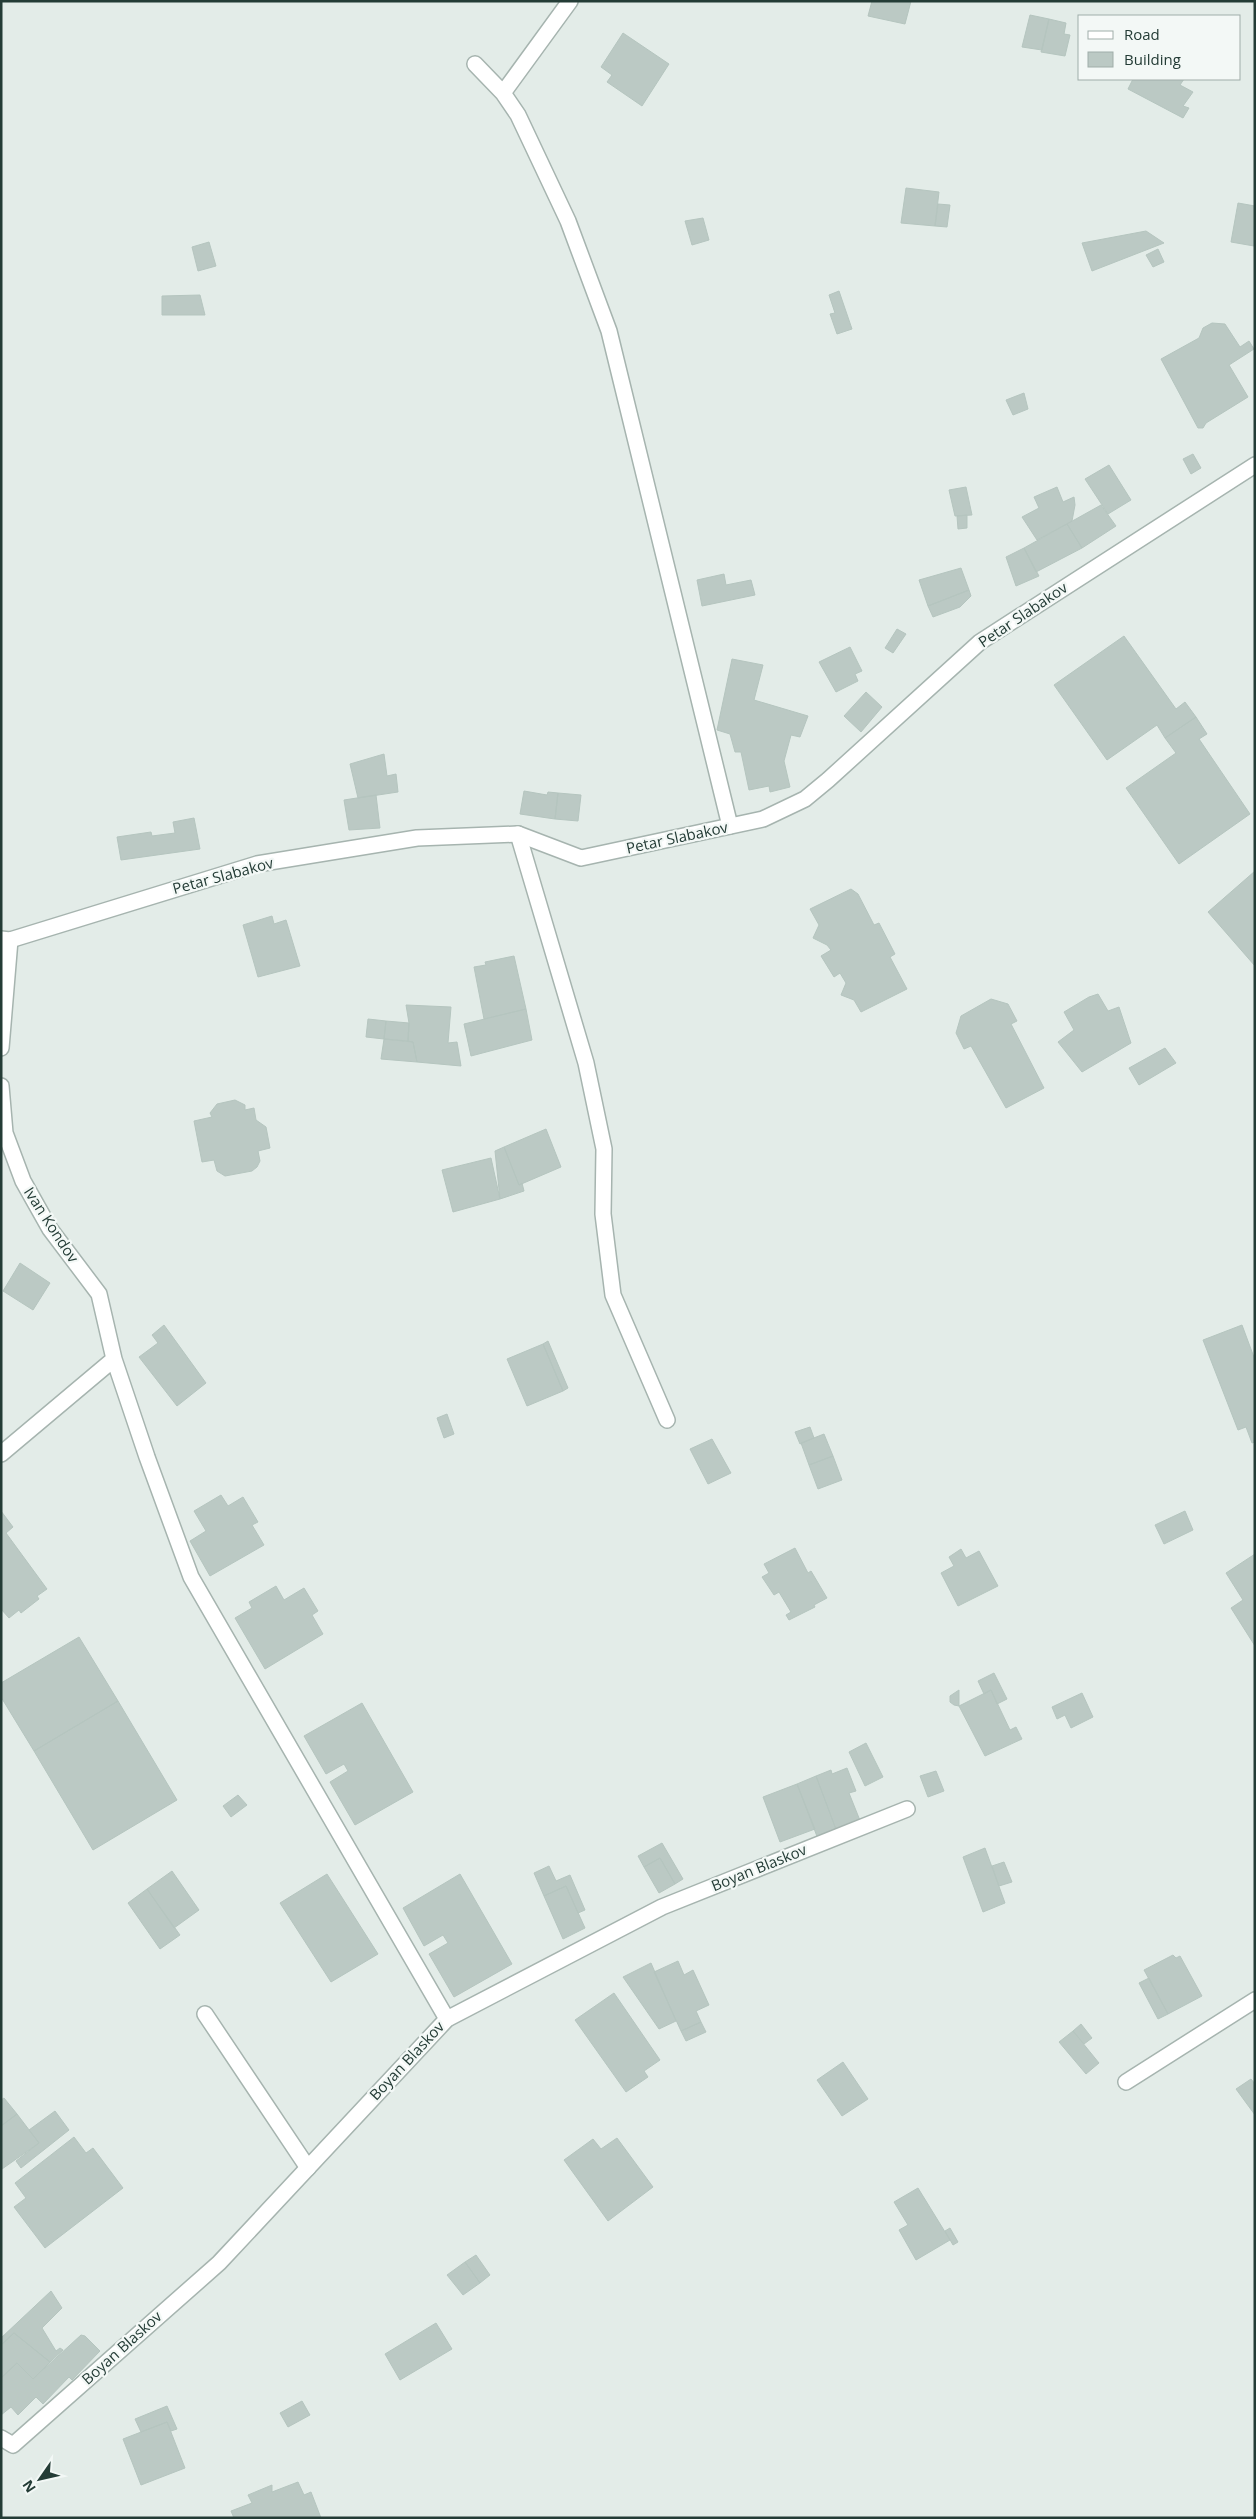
<svg xmlns="http://www.w3.org/2000/svg" width="1256" height="2519" viewBox="0 0 1256 2519" font-family="'Open Sans',sans-serif">
  <style>
    .building { fill: #bbc9c4; stroke: #b5c5bf }
    .lines { fill: none; stroke-linecap: round; stroke-linejoin: round }
    .lane-casing { stroke: #a6b4af; stroke-width: 18 }
    .street-casing { stroke: #a6b4af; stroke-width: 18 }
    .lane { stroke: #fff; stroke-width: 15 }
    .street { stroke: #fff; stroke-width: 15 }
    .labels { text-anchor: middle; stroke-width: 4.5; stroke-linejoin: round; paint-order: stroke }
    .street-label { font-size: 15px; fill: #243c36; stroke: #f3f8f6 }
  </style>
  <rect width="100%" height="100%" fill="#e3ece8"/>
  <!-- building -->
  <path class="building" d="M872 1H911L905 24 868 16Z
    M1030 15 1049 19 1042 50 1022 47Z
    M1049 19 1066 23 1064 34 1070 35 1065 56 1041 52Z
    M623 33 669 64 642 106 607 82 612 75 601 67Z
    M1133 79H1184L1180 85 1193 92 1183 106 1189 108 1183 118 1128 89Z
    M906 188 939 192 935 226 901 223Z
    M1238 203 1255 206 1254 246 1231 242Z
    M938 204 950 205 947 227 935 226Z
    M703 218 709 240 692 245 685 221Z
    M1146 231 1164 243 1092 271 1082 243Z
    M209 242 216 266 198 271 192 247Z
    M1158 249 1164 262 1153 267 1146 255Z
    M839 291 852 329 837 334 830 314 835 313 829 295Z
    M200 295 205 315H162V296Z
    M1212 323 1225 324 1240 347 1249 341 1254 349 1229 365 1248 397 1206 423 1203 428H1198L1161 359 1199 338 1203 328Z
    M1024 393 1028 409 1013 415 1006 400Z
    M1193 454 1201 468 1191 474 1183 459Z
    M1109 465 1131 500 1108 514 1085 479Z
    M966 487 972 515 955 516 949 490Z
    M1057 487 1063 502 1074 497 1075 505 1072 521 1037 540 1022 517 1039 508 1034 497Z
    M1101 505 1116 526 1082 548 1067 524Z
    M967 515V528L958 529 957 516Z
    M1067 524 1082 548 1036 572 1024 548Z
    M1024 548 1039 576 1016 586 1006 557Z
    M961 568 969 590 928 606 919 580Z
    M724 574 726 585 751 580 755 595 702 606 697 580Z
    M969 590 971 596 960 607 933 617 928 606Z
    M897 629 906 634 893 653 885 648Z
    M1124 636 1176 709 1185 702 1196 717 1165 738 1157 725 1107 760 1054 685Z
    M850 647 862 671 855 674 858 681 836 692 819 662Z
    M732 659 763 665 754 700 808 716 800 737 791 735 784 761 790 787 770 792 769 786 749 790 741 752H735L730 734 717 730Z
    M866 692 882 707 861 732 844 716Z
    M1196 717 1207 734 1199 739 1250 814 1179 864 1126 788 1176 753 1165 738Z
    M384 754 387 776 396 774 398 792 358 798 350 764Z
    M524 791 547 795 548 792 558 793 555 819 520 814Z
    M558 793 581 795 578 821 555 819Z
    M376 795 380 828 349 830 344 800Z
    M194 818 200 849 121 860 117 837 151 832 152 836 175 833 173 822Z
    M1255 871V966L1208 912Z
    M851 889 858 894 874 925 879 923 895 954 890 957 907 989 861 1012 854 1000 841 995 846 983 840 973 834 977 821 956 831 950 827 945 813 938 819 925 810 909Z
    M272 916 274 924 286 920 300 966 258 977 243 925Z
    M514 956 526 1009 484 1019 474 967 486 965 485 962Z
    M1098 994 1108 1011 1119 1007 1131 1043 1082 1072 1058 1042 1074 1030 1064 1012 1089 997Z
    M991 999 1008 1004 1017 1021 1011 1024 1044 1088 1006 1108 971 1046 964 1049 956 1033 961 1016Z
    M406 1005 451 1007 448 1043 457 1042 461 1066 417 1062 413 1042 408 1041 409 1023Z
    M526 1009 532 1040 471 1056 464 1024Z
    M368 1019 386 1021 384 1039 366 1037Z
    M386 1021 409 1023 408 1041 384 1039Z
    M384 1039 413 1042 417 1062 381 1059Z
    M1165 1048 1176 1063 1139 1085 1129 1068Z
    M235 1100 245 1105V1110L254 1108 256 1120 266 1127 270 1148 258 1151 260 1161 257 1167 252 1171 225 1176 217 1171 214 1160 202 1162 194 1121 212 1117 210 1113 217 1104Z
    M546 1129 561 1167 519 1185 504 1147Z
    M504 1147 519 1185 522 1183 524 1191 500 1199 495 1151Z
    M491 1158 500 1199 453 1212 442 1170Z
    M20 1263 50 1283 33 1310 3 1291Z
    M164 1325 206 1383 177 1406 139 1357 158 1343 152 1335Z
    M1242 1325 1255 1360V1442L1252 1443 1246 1427 1238 1430 1203 1340Z
    M548 1341 568 1388 563 1391 543 1344Z
    M543 1344 563 1391 527 1406 507 1359Z
    M447 1414 454 1434 444 1438 437 1418Z
    M810 1427 814 1438 800 1444 795 1432Z
    M824 1434 833 1456 809 1465 801 1443Z
    M712 1439 731 1473 708 1484 690 1449Z
    M833 1456 842 1480 818 1489 809 1465Z
    M221 1495 228 1506 243 1497 258 1522 252 1525 264 1545 210 1576 190 1541 206 1531 194 1511Z
    M1 1511 13 1527 6 1533 47 1589 37 1596 39 1599 21 1613 19 1610 9 1618 1 1609Z
    M1185 1511 1193 1530 1164 1544 1155 1525Z
    M795 1548 808 1573 811 1571 827 1598 814 1605 815 1607 789 1620 786 1615 791 1612 779 1592 774 1595 762 1577 769 1573 764 1564Z
    M961 1549 966 1558 979 1551 998 1586 958 1606 941 1573 954 1566 949 1557Z
    M1255 1554V1646L1231 1608 1243 1600 1226 1573Z
    M276 1586 284 1600 304 1588 318 1611 312 1615 323 1634 265 1669 235 1618 252 1608 249 1602Z
    M79 1637 118 1701 34 1751 1 1697V1683Z
    M994 1673 1007 1699 997 1704 991 1690 984 1694 978 1681Z
    M959 1690V1706L954 1705 950 1702V1696Z
    M991 1690 1010 1730 1016 1727 1022 1739 985 1756 959 1706Z
    M1082 1693 1093 1717 1071 1728 1065 1715 1057 1719 1052 1707Z
    M118 1701 177 1800 93 1850 34 1751Z
    M362 1703 413 1792 355 1825 330 1782 348 1771 344 1764 326 1774 304 1736Z
    M866 1743 883 1777 865 1786 849 1752Z
    M847 1768 856 1791 849 1793 861 1823 837 1832 816 1776 831 1770 832 1774Z
    M936 1771 944 1791 928 1797 920 1776Z
    M816 1776 837 1832 818 1839 797 1784Z
    M797 1784 815 1829 780 1842 763 1797Z
    M238 1795 247 1805 231 1817 223 1806Z
    M662 1843 683 1879 675 1884 660 1858 644 1867 638 1856Z
    M985 1848 1005 1903 983 1912 963 1857Z
    M660 1858 675 1884 659 1893 644 1867Z
    M1004 1862 1012 1882 999 1886 992 1866Z
    M549 1866 556 1881 570 1875 585 1910 578 1913 566 1886 544 1896 534 1873Z
    M172 1871 199 1910 174 1928 147 1889Z
    M327 1874 378 1954 331 1982 280 1903Z
    M460 1874 512 1964 454 1997 429 1954 448 1943 443 1935 424 1946 403 1908Z
    M566 1886 585 1928 563 1939 544 1896Z
    M147 1889 180 1935 160 1949 128 1903Z
    M1173 1955 1176 1958 1180 1956 1202 1996 1168 2014 1144 1970Z
    M678 1961 684 1975 693 1970 709 2005 696 2011 701 2022 681 2031 654 1972Z
    M651 1963 676 2021 659 2029 623 1977Z
    M1149 1978 1168 2014 1158 2019 1139 1983Z
    M614 1993 660 2060 644 2071 648 2077 626 2092 575 2020Z
    M701 2022 706 2032 686 2041 681 2031Z
    M1081 2024 1092 2038 1084 2044 1073 2031Z
    M1073 2031 1099 2063 1086 2074 1059 2042Z
    M843 2062 868 2099 842 2116 817 2080Z
    M1251 2079 1255 2084V2115L1236 2089Z
    M4 2098 17 2114 1 2126V2100Z
    M55 2111 69 2130 21 2168 16 2161 39 2143 29 2130Z
    M17 2114 39 2143 2 2169 1 2126Z
    M74 2137 86 2153 93 2148 123 2188 45 2248 14 2207 26 2198 15 2183Z
    M617 2138 653 2187 608 2221 564 2160 593 2139 601 2149Z
    M918 2188 950 2240 916 2260 899 2230 908 2225 894 2202Z
    M950 2228 958 2242 953 2245 945 2231Z
    M476 2255 490 2275 480 2283 465 2262Z
    M465 2262 480 2283 463 2295 447 2275Z
    M51 2291 62 2308 42 2328 56 2351 60 2348 63 2350 50 2362 14 2333 1 2345V2338Z
    M436 2323 452 2349 400 2380 385 2354Z
    M14 2333 50 2362 33 2379 17 2363 1 2378V2345Z
    M81 2335 85 2336 100 2351 72 2380 69 2377 43 2404 36 2397 18 2415 11 2407 1 2415V2378L17 2363 33 2379Z
    M302 2401 310 2415 288 2427 280 2413Z
    M167 2406 177 2429 171 2431 167 2422 141 2432 135 2419Z
    M167 2422 185 2468 141 2485 123 2439Z
    M298 2482 304 2495 311 2492 321 2518H234L231 2511 252 2503 248 2495 272 2485V2492Z"/>
  <g class="lines">
    <!-- lane casing -->
    <g class="lane-casing">
      <path id="lane" d="M475 64 503 93 518 115 568 221 609 331 730 826
        M503 93 570 1
        M518 834 586 1063 604 1149 603 1214 613 1295 667 1420
        M1 1048 10 940
        M1 1086 5 1133 23 1181 50 1229 99 1294 114 1359 147 1457 191 1577 447 2019
        M1 1454 114 1359
        M205 2014 308 2168
        M1126 2082 1255 2000"/>
    </g>
    <!-- street casing -->
    <g class="street-casing">
      <path id="street" d="M1 939 10 940 257 864 417 838 518 834 581 858 763 819 805 799 828 780 980 642 1255 465
        M1 2438 13 2445 219 2263 447 2019 662 1907 907 1809"/>
    </g>
    <!-- lane -->
    <use href="#lane" class="lane"/>
    <!-- street -->
    <use href="#street" class="street"/>
  </g>
  <g class="labels">
    <!-- street labels -->
    <g class="street-label">
      <text transform="translate(1023 615) rotate(-34)" y="5">Petar Slabakov</text>
      <text transform="translate(677 838) rotate(-12)" y="5">Petar Slabakov</text>
      <text transform="translate(223 876) rotate(-15)" y="5">Petar Slabakov</text>
      <text transform="translate(51 1225) rotate(57)" y="5">Ivan Kondov</text>
      <text transform="translate(759 1868) rotate(-22)" y="5">Boyan Blaskov</text>
      <text transform="translate(407 2061) rotate(-47)" y="5">Boyan Blaskov</text>
      <text transform="translate(122 2348) rotate(-42)" y="5">Boyan Blaskov</text>
    </g>
  </g>
  <!-- border -->
  <rect width="1256" height="2519" fill="none" stroke="#243c36" stroke-width="5"/>
  <!-- legend -->
  <rect x="1078" y="15" width="162" height="65" fill="#f3f8f6" stroke="#a0ada9"/>
  <rect x="1088" y="31" width="25" height="8" fill="#ffffff" stroke="#a0ada9"/>
  <text x="1124" y="40" font-size="15" fill="#243c36">Road</text>
  <rect x="1088" y="52" width="25" height="15" fill="#bbc9c4" stroke="#a0ada9"/>
  <text x="1124" y="65" font-size="15" fill="#243c36">Building</text>
  <!-- north arrow -->
  <g transform="translate(40 2479) rotate(236)" stroke="#f3f8f6" stroke-width="4" paint-order="stroke">
  <path d="M0-4L9 19L0 12L-9 19Z" fill="#243c36"/>
  <text y="-8" font-size="14" font-weight="bold" text-anchor="middle" fill="#243c36">N</text>
  </g>
</svg>
